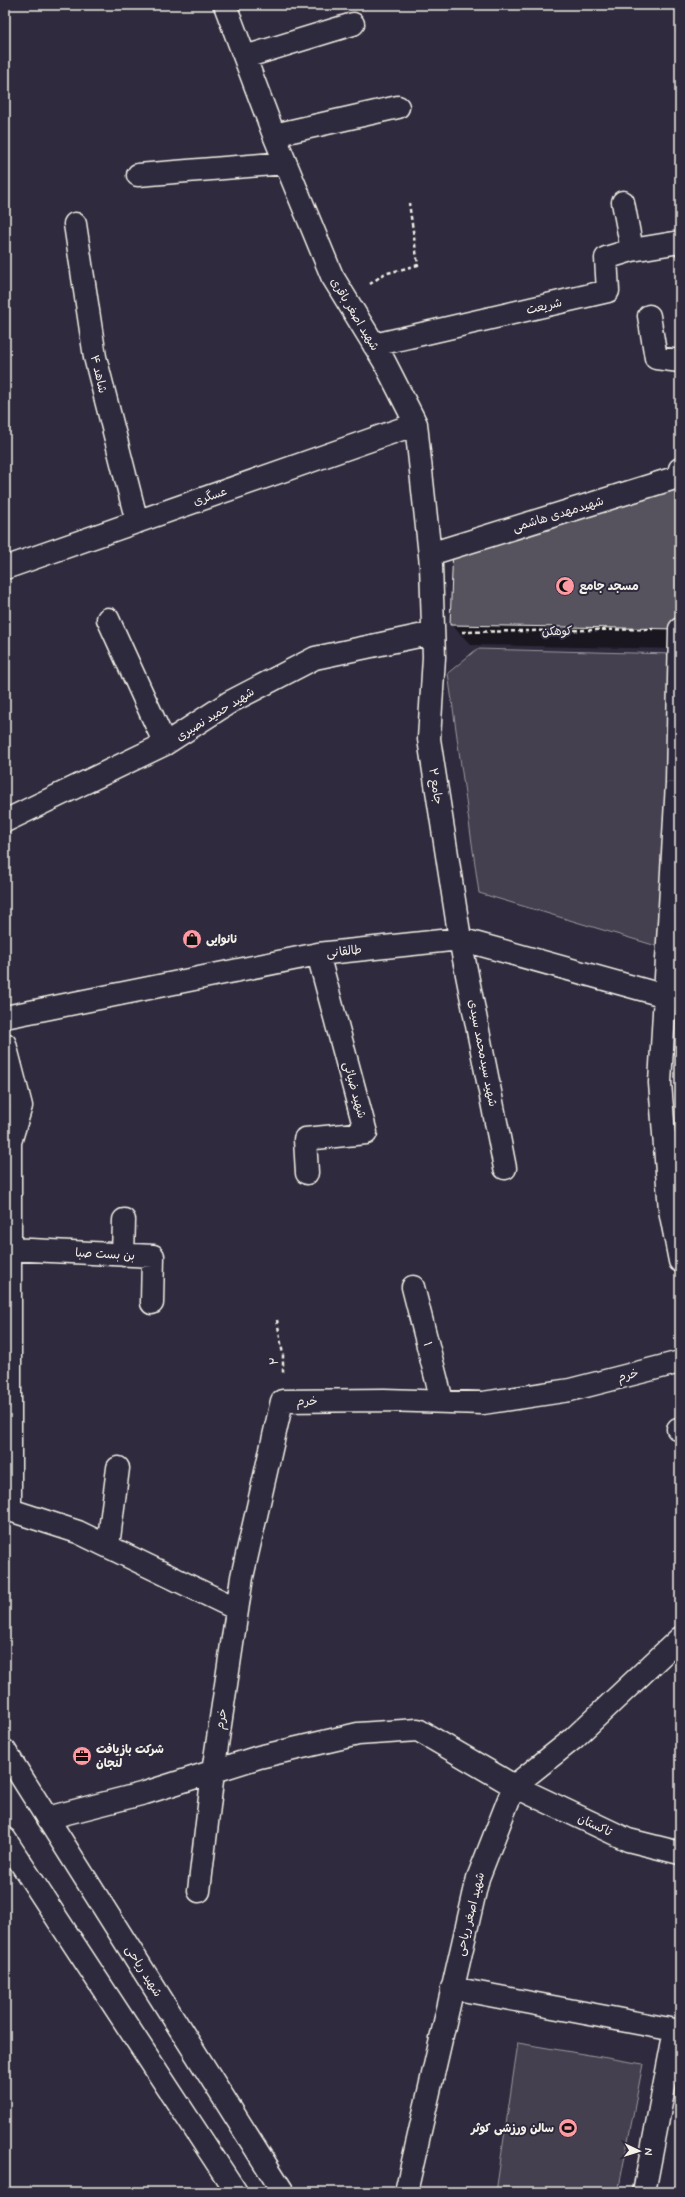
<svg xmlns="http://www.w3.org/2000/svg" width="685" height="2197" viewBox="0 0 685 2197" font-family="Mynerve,'Playpen Sans Arabic',sans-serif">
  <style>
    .green { fill: #454050; stroke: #9c989c }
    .shadow { fill: #0007 }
    .building { fill: #56525f; stroke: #f4f1e8 }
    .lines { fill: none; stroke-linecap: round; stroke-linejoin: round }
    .minor-casing { stroke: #f4f1e8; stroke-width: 25 }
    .major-casing { stroke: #f4f1e8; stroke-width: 25 }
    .path { stroke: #f4f1e8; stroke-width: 2.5; stroke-dasharray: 4 3; stroke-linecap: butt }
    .minor { stroke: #2f2a3d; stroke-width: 22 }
    .major { stroke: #2f2a3d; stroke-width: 22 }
    .labels { text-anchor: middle; stroke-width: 4; stroke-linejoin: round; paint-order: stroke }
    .street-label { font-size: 12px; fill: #f4f1e8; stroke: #2f2a3d }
    .poi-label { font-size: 12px; font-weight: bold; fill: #f4f1e8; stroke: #2f2a3d; text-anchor: start }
  </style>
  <rect width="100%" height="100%" fill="#2f2a3d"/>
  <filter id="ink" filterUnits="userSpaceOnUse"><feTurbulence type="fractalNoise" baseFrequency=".025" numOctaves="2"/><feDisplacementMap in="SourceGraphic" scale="8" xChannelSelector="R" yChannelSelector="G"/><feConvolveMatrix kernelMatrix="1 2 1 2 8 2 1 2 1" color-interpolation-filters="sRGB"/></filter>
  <g filter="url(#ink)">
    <!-- green -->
    <path class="green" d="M477 649 672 654 680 698V953L479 893 448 673Z
      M518 2043 643 2064 618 2192H496Z"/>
    <!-- shadow -->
    <path class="shadow" d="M680 482V649L471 645 451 624Z"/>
    <!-- building -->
    <path class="building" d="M679 479V629L450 625 453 546Z"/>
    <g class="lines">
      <!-- minor casing -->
      <g class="minor-casing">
        <path id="minor" d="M225 5 274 135 332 276 384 361 416 424 431 565 434 657 429 739 460 939 505 1168
          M245 57 353 24
          M274 135 398 107
          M138 175 285 163
          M623 202 632 250
          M75 224 95 357 137 522
          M649 316 656 358 680 361
          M374 345 608 291 606 258 632 250 680 242
          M430 554 678 477 680 469
          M5 568 416 424
          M108 619 165 744
          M680 629 677 783 660 1083 670 1210 680 1261
          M5 821 165 744 230 702 315 658 433 633
          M5 1017 318 954 460 939 680 1000
          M5 1044 21 1106 10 1142V1510
          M307 1173 305 1139 366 1133 318 954
          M10 1249 153 1256 152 1303
          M123 1255 124 1220
          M413 1287 442 1401
          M678 1429H680
          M5 1510H10L78 1532 237 1609
          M108 1546 118 1468
          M47 1818 145 1793 259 1757 358 1734 418 1730 514 1786 628 1840 680 1853
          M199 1891 213 1772 242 1577 282 1401 384 1400 483 1403 570 1390 680 1362
          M452 1988 680 2031
          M406 2192 478 1878 514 1786 573 1739 680 1638
          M644 2192 675 2030"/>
      </g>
      <!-- major casing -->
      <g class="major-casing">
        <path id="major" d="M5 1751 283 2192
          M5 1839 236 2192"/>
      </g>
      <!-- path -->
      <path class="path" d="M370 284 384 274 418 265 409 203
        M462 632 653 629
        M277 1320 283 1355V1373"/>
      <!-- minor -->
      <use href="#minor" class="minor"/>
      <!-- major -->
      <use href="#major" class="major"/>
    </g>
  </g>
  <!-- icons -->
  <defs>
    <g id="mosque-disc" transform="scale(1)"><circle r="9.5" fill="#ff9aa2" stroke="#2f2a3d"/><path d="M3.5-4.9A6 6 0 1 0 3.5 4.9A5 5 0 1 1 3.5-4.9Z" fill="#111"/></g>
    <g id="shop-disc" transform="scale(1)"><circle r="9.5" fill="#ff9aa2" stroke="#2f2a3d"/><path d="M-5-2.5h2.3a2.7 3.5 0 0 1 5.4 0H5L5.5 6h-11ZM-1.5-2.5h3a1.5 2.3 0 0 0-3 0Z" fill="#111"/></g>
    <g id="office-disc" transform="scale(1)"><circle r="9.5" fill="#ff9aa2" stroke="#2f2a3d"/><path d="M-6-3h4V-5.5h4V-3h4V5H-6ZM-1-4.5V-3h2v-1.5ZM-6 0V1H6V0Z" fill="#111"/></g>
    <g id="stadium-disc" transform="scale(1)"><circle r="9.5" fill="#ff9aa2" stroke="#2f2a3d"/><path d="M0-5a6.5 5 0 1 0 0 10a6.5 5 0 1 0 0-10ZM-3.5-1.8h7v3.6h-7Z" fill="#111"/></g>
  </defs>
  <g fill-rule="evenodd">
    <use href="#mosque-disc" x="565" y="586"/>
    <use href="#shop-disc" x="192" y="939"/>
    <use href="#office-disc" x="82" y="1756"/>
    <use href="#stadium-disc" x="568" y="2128"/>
  </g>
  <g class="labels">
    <!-- street labels -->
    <g class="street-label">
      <text transform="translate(544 306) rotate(-13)" y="4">شریعت</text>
      <text transform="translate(355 314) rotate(59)" y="4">شهید اصغر باقری</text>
      <text transform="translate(99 374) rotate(77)" y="4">شاهد ۴</text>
      <text transform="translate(210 496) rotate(-19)" y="4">عسگری</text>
      <text transform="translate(558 514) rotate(-17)" y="4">شهیدمهدی هاشمی</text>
      <text transform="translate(557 631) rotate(-1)" y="4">کوهکن</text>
      <text transform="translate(215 714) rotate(-32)" y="4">شهید حمید نصیری</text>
      <text transform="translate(436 786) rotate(81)" y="4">جامع ۲</text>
      <text transform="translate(344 951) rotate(-6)" y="4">طالقانی</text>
      <text transform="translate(483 1053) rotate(79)" y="4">شهید سیدمحمد سیدی</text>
      <text transform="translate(355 1090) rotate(75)" y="4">شهید ضیائی</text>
      <text transform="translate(105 1254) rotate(3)" y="4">بن بست صبا</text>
      <text transform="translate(428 1344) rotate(75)" y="4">۱</text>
      <text transform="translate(274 1361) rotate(-91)" y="4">۲</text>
      <text transform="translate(628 1375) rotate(-14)" y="4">خرم</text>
      <text transform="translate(307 1401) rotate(-1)" y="4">خرم</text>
      <text transform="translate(221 1719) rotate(-81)" y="4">خرم</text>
      <text transform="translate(595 1825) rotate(25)" y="4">تاکستان</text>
      <text transform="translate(470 1914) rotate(-76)" y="4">شهید اصغر ریاحی</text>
      <text transform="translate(144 1971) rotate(58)" y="4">شهید ریاحی</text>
    </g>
    <!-- poi labels -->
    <g class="poi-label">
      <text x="579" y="590">مسجد جامع</text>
      <text x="206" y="943">نانوایی</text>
      <text x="96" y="1753">شرکت بازیافت<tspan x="96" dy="14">لنجان</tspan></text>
      <text x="554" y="2132" text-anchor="end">سالن ورزشی کوثر</text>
    </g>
  </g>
  <!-- margin -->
  <rect width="685" height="2197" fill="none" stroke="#2f2a3d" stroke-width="20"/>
  <rect x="10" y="10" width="665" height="2177" fill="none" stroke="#f4f1e8" stroke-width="1.5" filter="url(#ink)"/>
  <!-- north arrow -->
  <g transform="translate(639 2151) rotate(94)" stroke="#2f2a3d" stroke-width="3" paint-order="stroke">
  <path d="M0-3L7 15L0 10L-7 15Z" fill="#f4f1e8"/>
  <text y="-6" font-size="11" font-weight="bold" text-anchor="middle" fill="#f4f1e8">N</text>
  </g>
</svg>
